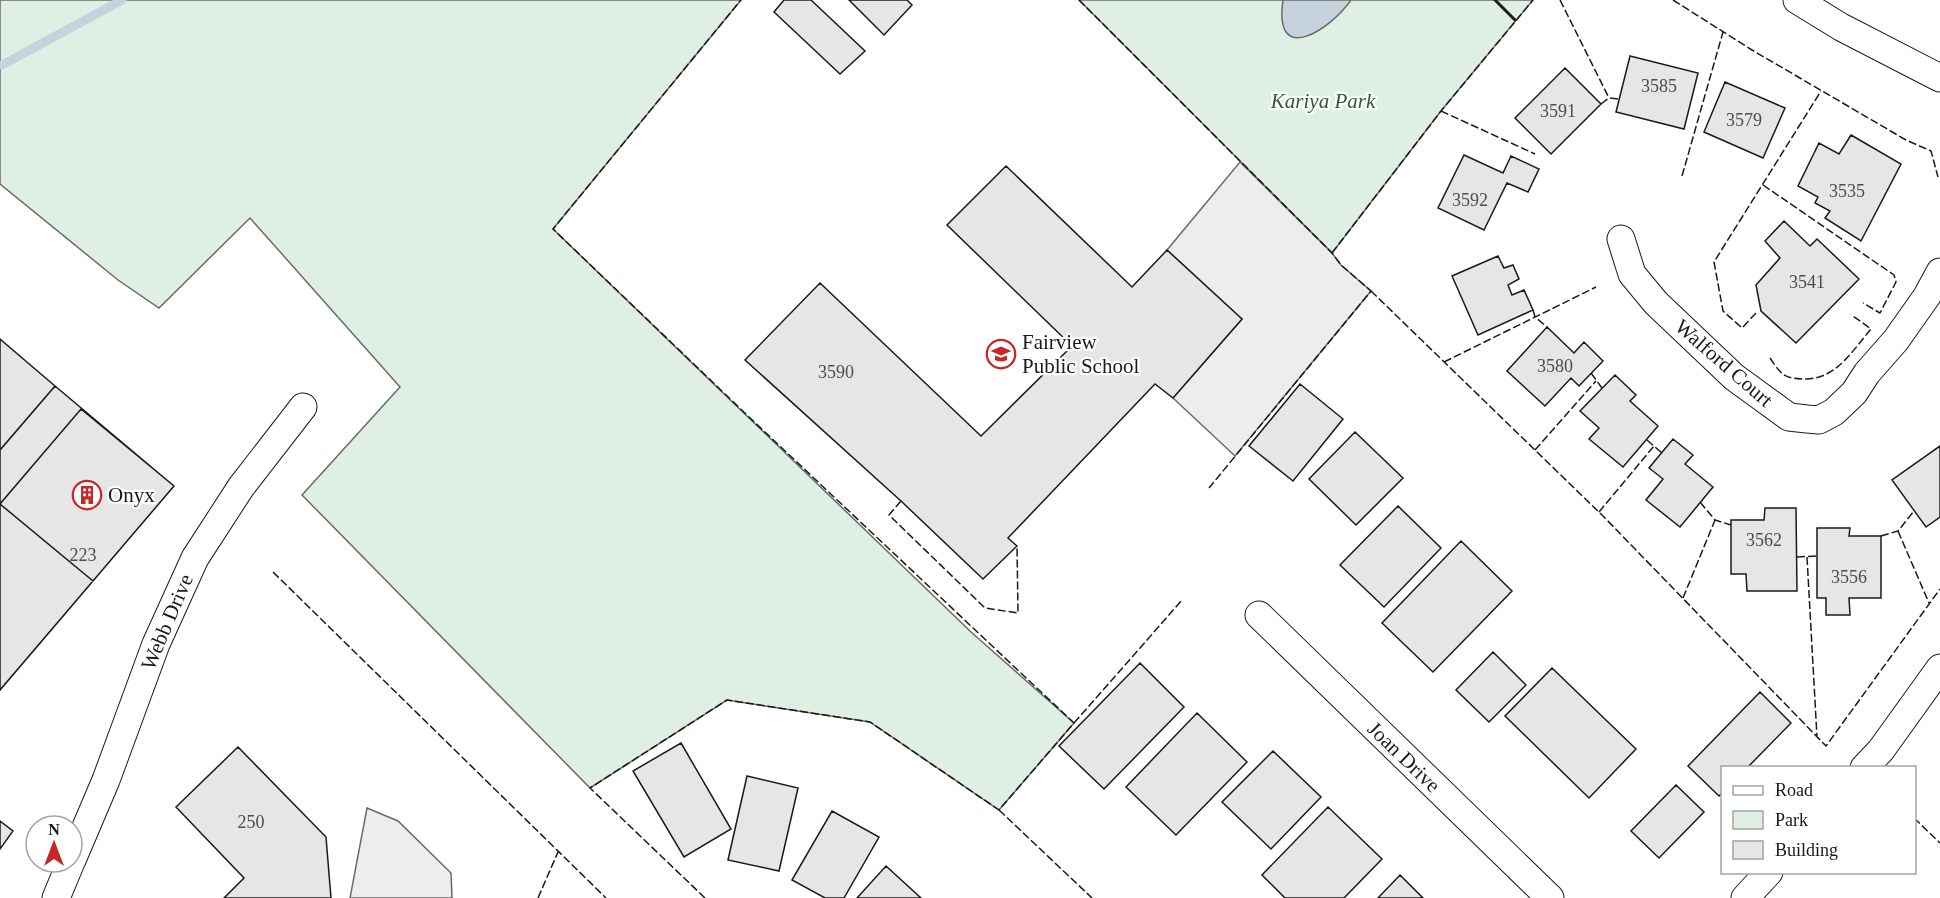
<svg xmlns="http://www.w3.org/2000/svg" width="1940" height="898" viewBox="0 0 1940 898" font-family="Georgia,serif">
  <style>
    .green { fill: #e0efe3; stroke: #6a6a6a; stroke-width: 1.5 }
    .parking { fill: #ededed; stroke: #6a6a6a; stroke-width: 1.5 }
    .water { fill: #c6d2dc; stroke: #6a6a6a; stroke-width: 1.5 }
    .lines { fill: none; stroke-linecap: round; stroke-linejoin: round }
    .stream { stroke: #c6d2dc; stroke-width: 9 }
    .building { fill: #e6e6e6; stroke: #1a1a1a; stroke-width: 1.5 }
    .minor-casing { stroke: #1a1a1a; stroke-width: 29 }
    .minor { stroke: #fff; stroke-width: 27 }
    .fence { stroke: #1a1a1a; stroke-width: 1.5; stroke-dasharray: 8 3; stroke-linecap: butt }
    .wall { stroke: #1a1a1a; stroke-width: 3 }
    .labels { text-anchor: middle; stroke-width: 4.5; stroke-linejoin: round; paint-order: stroke }
    .number-label { font-size: 18px; fill: #4d4d4d }
    .park-label { font-size: 21px; font-style: italic; fill: #2b5a34; stroke: #fff }
    .poi-label { font-size: 21px; fill: #1a1a1a; stroke: #fff; text-anchor: start }
    .street-label { font-size: 21px; fill: #1a1a1a; stroke: #fff }
  </style>
  <rect width="100%" height="100%" fill="#fff"/>
  <!-- green -->
  <path class="green" d="M0 0H741L553 229 971 632 1074 723 999 810 870 722 727 700 590 788 302 495 400 387 250 218 159 308 118 280 0 184Z
    M1079 0H1533L1441 111 1332 253Z"/>
  <!-- parking -->
  <path class="parking" d="M1240 162 1332 253 1341 265 1371 291 1235 456 1173 398 1242 319 1167 250Z
    M367 808 398 821 451 873 452 898H350Z"/>
  <!-- water -->
  <path class="water" d="M1283 0H1351C1331 29 1273 68 1283 0Z"/>
  <g class="lines">
    <!-- stream -->
    <path class="stream" d="M2 65 122 0"/>
  </g>
  <!-- building -->
  <path class="building" d="M784 0H811L865 51 840 74 774 12Z
    M849 0H907L912 5 884 35Z
    M1630 56 1698 73 1684 129 1616 112Z
    M1565 68 1601 104 1551 154 1515 118Z
    M1725 82 1785 108 1763 158 1704 132Z
    M1851 135 1901 164 1861 241 1825 218 1830 211 1815 203 1818 197 1798 186 1819 143 1839 154Z
    M1464 155 1503 173 1511 156 1539 169 1528 192 1507 183 1484 230 1438 208Z
    M1006 166 1132 287 1167 250 1242 319 1173 398 1155 384 1008 538 1017 546 983 579 901 501 745 360 820 283 981 436 1072 346 947 225Z
    M1784 221 1810 246 1817 239 1859 279 1796 343 1761 311 1756 285 1780 258 1765 241Z
    M1498 256 1504 268 1513 265 1519 279 1508 285 1512 295 1524 290 1533 310 1478 335 1452 276Z
    M1547 327 1574 353 1584 342 1603 361 1579 386 1571 378 1545 406 1507 371Z
    M0 339 55 386 0 450Z
    M0 339 55 386 0 450Z
    M1615 375 1636 395 1630 401 1658 426 1623 467 1589 439 1599 428 1580 411Z
    M1300 384 1343 419 1293 481 1249 446Z
    M55 386 174 486 0 690V450Z
    M81 409 174 486 93 581 0 504Z
    M1355 432 1403 478 1356 525 1309 479Z
    M1673 439 1693 455 1685 464 1713 487 1680 527 1646 500 1663 479 1649 468Z
    M1940 446V517L1926 527 1892 480Z
    M1398 506 1441 548 1384 607 1340 565Z
    M1765 508H1796L1797 591H1747L1746 574H1731V520H1764Z
    M1817 528H1850L1849 536H1881V598H1849L1850 615H1826V598H1817Z
    M1461 541 1512 591 1433 672 1382 623Z
    M1493 652 1526 685 1489 722 1456 690Z
    M1140 663 1184 707 1104 789 1059 746Z
    M1552 668 1636 749 1589 798 1505 716Z
    M1760 692 1791 723 1747 768H1722V793L1719 796 1688 766Z
    M1197 713 1247 762 1176 835 1126 787Z
    M681 743 731 829 684 857 633 771Z
    M238 747 326 837 331 898H224L244 878 176 807Z
    M1273 751 1321 797 1271 849 1222 802Z
    M747 776 798 788 779 871 728 860Z
    M1676 785 1704 812 1659 858 1631 831Z
    M1328 807 1382 859 1344 898H1285L1262 875Z
    M832 811 879 837 844 898H825L792 880Z
    M0 821 13 831 0 849Z
    M0 821 13 831 0 849Z
    M0 821 13 831 0 849Z
    M886 866 921 898H857Z
    M1400 875 1423 898H1378Z"/>
  <g class="lines">
    <!-- minor casing -->
    <g class="minor-casing">
      <path id="minor" d="M1797 0 1841 27 1940 78
        M1621 239 1632 274 1656 303 1734 377 1789 417 1807 419 1819 420 1834 412 1854 393 1867 373 1896 340 1927 296 1940 272
        M1259 615 1550 898
        M1864 768 1881 750 1940 668
        M72 860 106 780 156 644 195 558 241 487 303 407
        M56 898 71 862
        M1745 898 1769 872"/>
    </g>
    <!-- minor -->
    <use href="#minor" class="minor"/>
    <!-- fence -->
    <path class="fence" d="M1079 0 1332 253 1341 265 1371 291 1209 488
      M1560 0 1609 98
      M1673 0 1752 50 1906 140 1931 151 1938 177
      M1601 104 1609 98 1619 99
      M1441 111 1535 154
      M1682 176 1723 32
      M1763 185 1894 275 1896 282 1880 313 1863 303
      M1332 253 1441 111 1533 0
      M1371 291 1603 516 1826 746 1940 589
      M1533 310 1535 317 1547 327
      M1756 313 1742 328 1723 311 1714 262 1821 91
      M1770 358C1782 376 1785 379 1807 379 1837 378 1853 350 1871 329L1853 316
      M1444 362 1596 287
      M1591 373 1602 388
      M1647 440 1662 453
      M1535 450 1596 381
      M901 501 889 515 985 608 1018 613 1017 546
      M1700 502 1715 520 1731 525
      M1599 512 1654 446
      M1898 531 1929 603
      M1881 536 1898 531 1914 511
      M1797 557 1817 556
      M1807 557 1817 737
      M273 572 606 898
      M1683 598 1715 520
      M1074 723 1183 599
      M999 810 1092 898
      M1914 818 1940 843
      M538 898 558 852
      M705 898 590 788 727 700 870 722 999 810 1074 723 749 417 553 229 741 0"/>
    <!-- wall -->
    <path class="wall" d="M1495 0 1515 20"/>
  </g>
  <!-- icons -->
  <defs>
    <g id="school-ring" transform="scale(1.5)"><circle r="9.5" fill="#fff" stroke="#c62828" stroke-width="1.5"/><path d="M0-5L7-2L0 1L-7-2ZM-4 1L0 2.5L4 1V4Q0 6-4 4Z" fill="#c62828"/></g>
    <g id="building-ring" transform="scale(1.5)"><circle r="9.5" fill="#fff" stroke="#c62828" stroke-width="1.5"/><path d="M-4-6H4V6H1V3H-1V6H-4ZM-2.5-4.3h1.7v1.8h-1.7ZM.8-4.3h1.7v1.8H.8ZM-2.5-1h1.7V.8h-1.7ZM.8-1h1.7V.8H.8Z" fill="#c62828"/></g>
  </defs>
  <g fill-rule="evenodd">
    <use href="#school-ring" x="1001" y="354"/>
    <use href="#building-ring" x="87" y="495"/>
  </g>
  <g class="labels">
    <!-- number labels -->
    <g class="number-label">
      <text x="1659" y="92">3585</text>
      <text x="1558" y="117">3591</text>
      <text x="1744" y="126">3579</text>
      <text x="1847" y="197">3535</text>
      <text x="1470" y="206">3592</text>
      <text x="1807" y="288">3541</text>
      <text x="1555" y="372">3580</text>
      <text x="836" y="378">3590</text>
      <text x="1764" y="546">3562</text>
      <text x="83" y="561">223</text>
      <text x="1849" y="583">3556</text>
      <text x="251" y="828">250</text>
    </g>
    <!-- park labels -->
    <g class="park-label">
      <text x="1323" y="108">Kariya Park</text>
    </g>
    <!-- poi labels -->
    <g class="poi-label">
      <text x="1022" y="349">Fairview<tspan x="1022" dy="24">Public School</tspan></text>
      <text x="108" y="502">Onyx</text>
    </g>
    <!-- street labels -->
    <g class="street-label">
      <text transform="translate(1724 363) rotate(41)" y="7">Walford Court</text>
      <text transform="translate(167 622) rotate(-67)" y="7">Webb Drive</text>
      <text transform="translate(1404 757) rotate(44)" y="7">Joan Drive</text>
    </g>
  </g>
  <!-- legend -->
  <rect x="1721" y="766" width="195" height="108" fill="#ffffff" stroke="#a3a3a3" stroke-width="1.5"/>
  <rect x="1733" y="786" width="30" height="9" fill="#ffffff" stroke="#a3a3a3" stroke-width="1.5"/>
  <text x="1775" y="796" font-size="18" fill="#1a1a1a">Road</text>
  <rect x="1733" y="811" width="30" height="18" fill="#e0efe3" stroke="#a3a3a3" stroke-width="1.5"/>
  <text x="1775" y="826" font-size="18" fill="#1a1a1a">Park</text>
  <rect x="1733" y="841" width="30" height="18" fill="#e6e6e6" stroke="#a3a3a3" stroke-width="1.5"/>
  <text x="1775" y="856" font-size="18" fill="#1a1a1a">Building</text>
  <!-- north arrow -->
  <g transform="translate(54 844)"><circle r="28" fill="#ffffff" stroke="#a3a3a3" stroke-width="1.5"/>
  <path d="M0-4.5L10 22L0 15L-10 22Z" fill="#c62828"/>
  <text y="-9" font-size="16" font-weight="bold" text-anchor="middle" fill="#1a1a1a">N</text>
  </g>
</svg>
